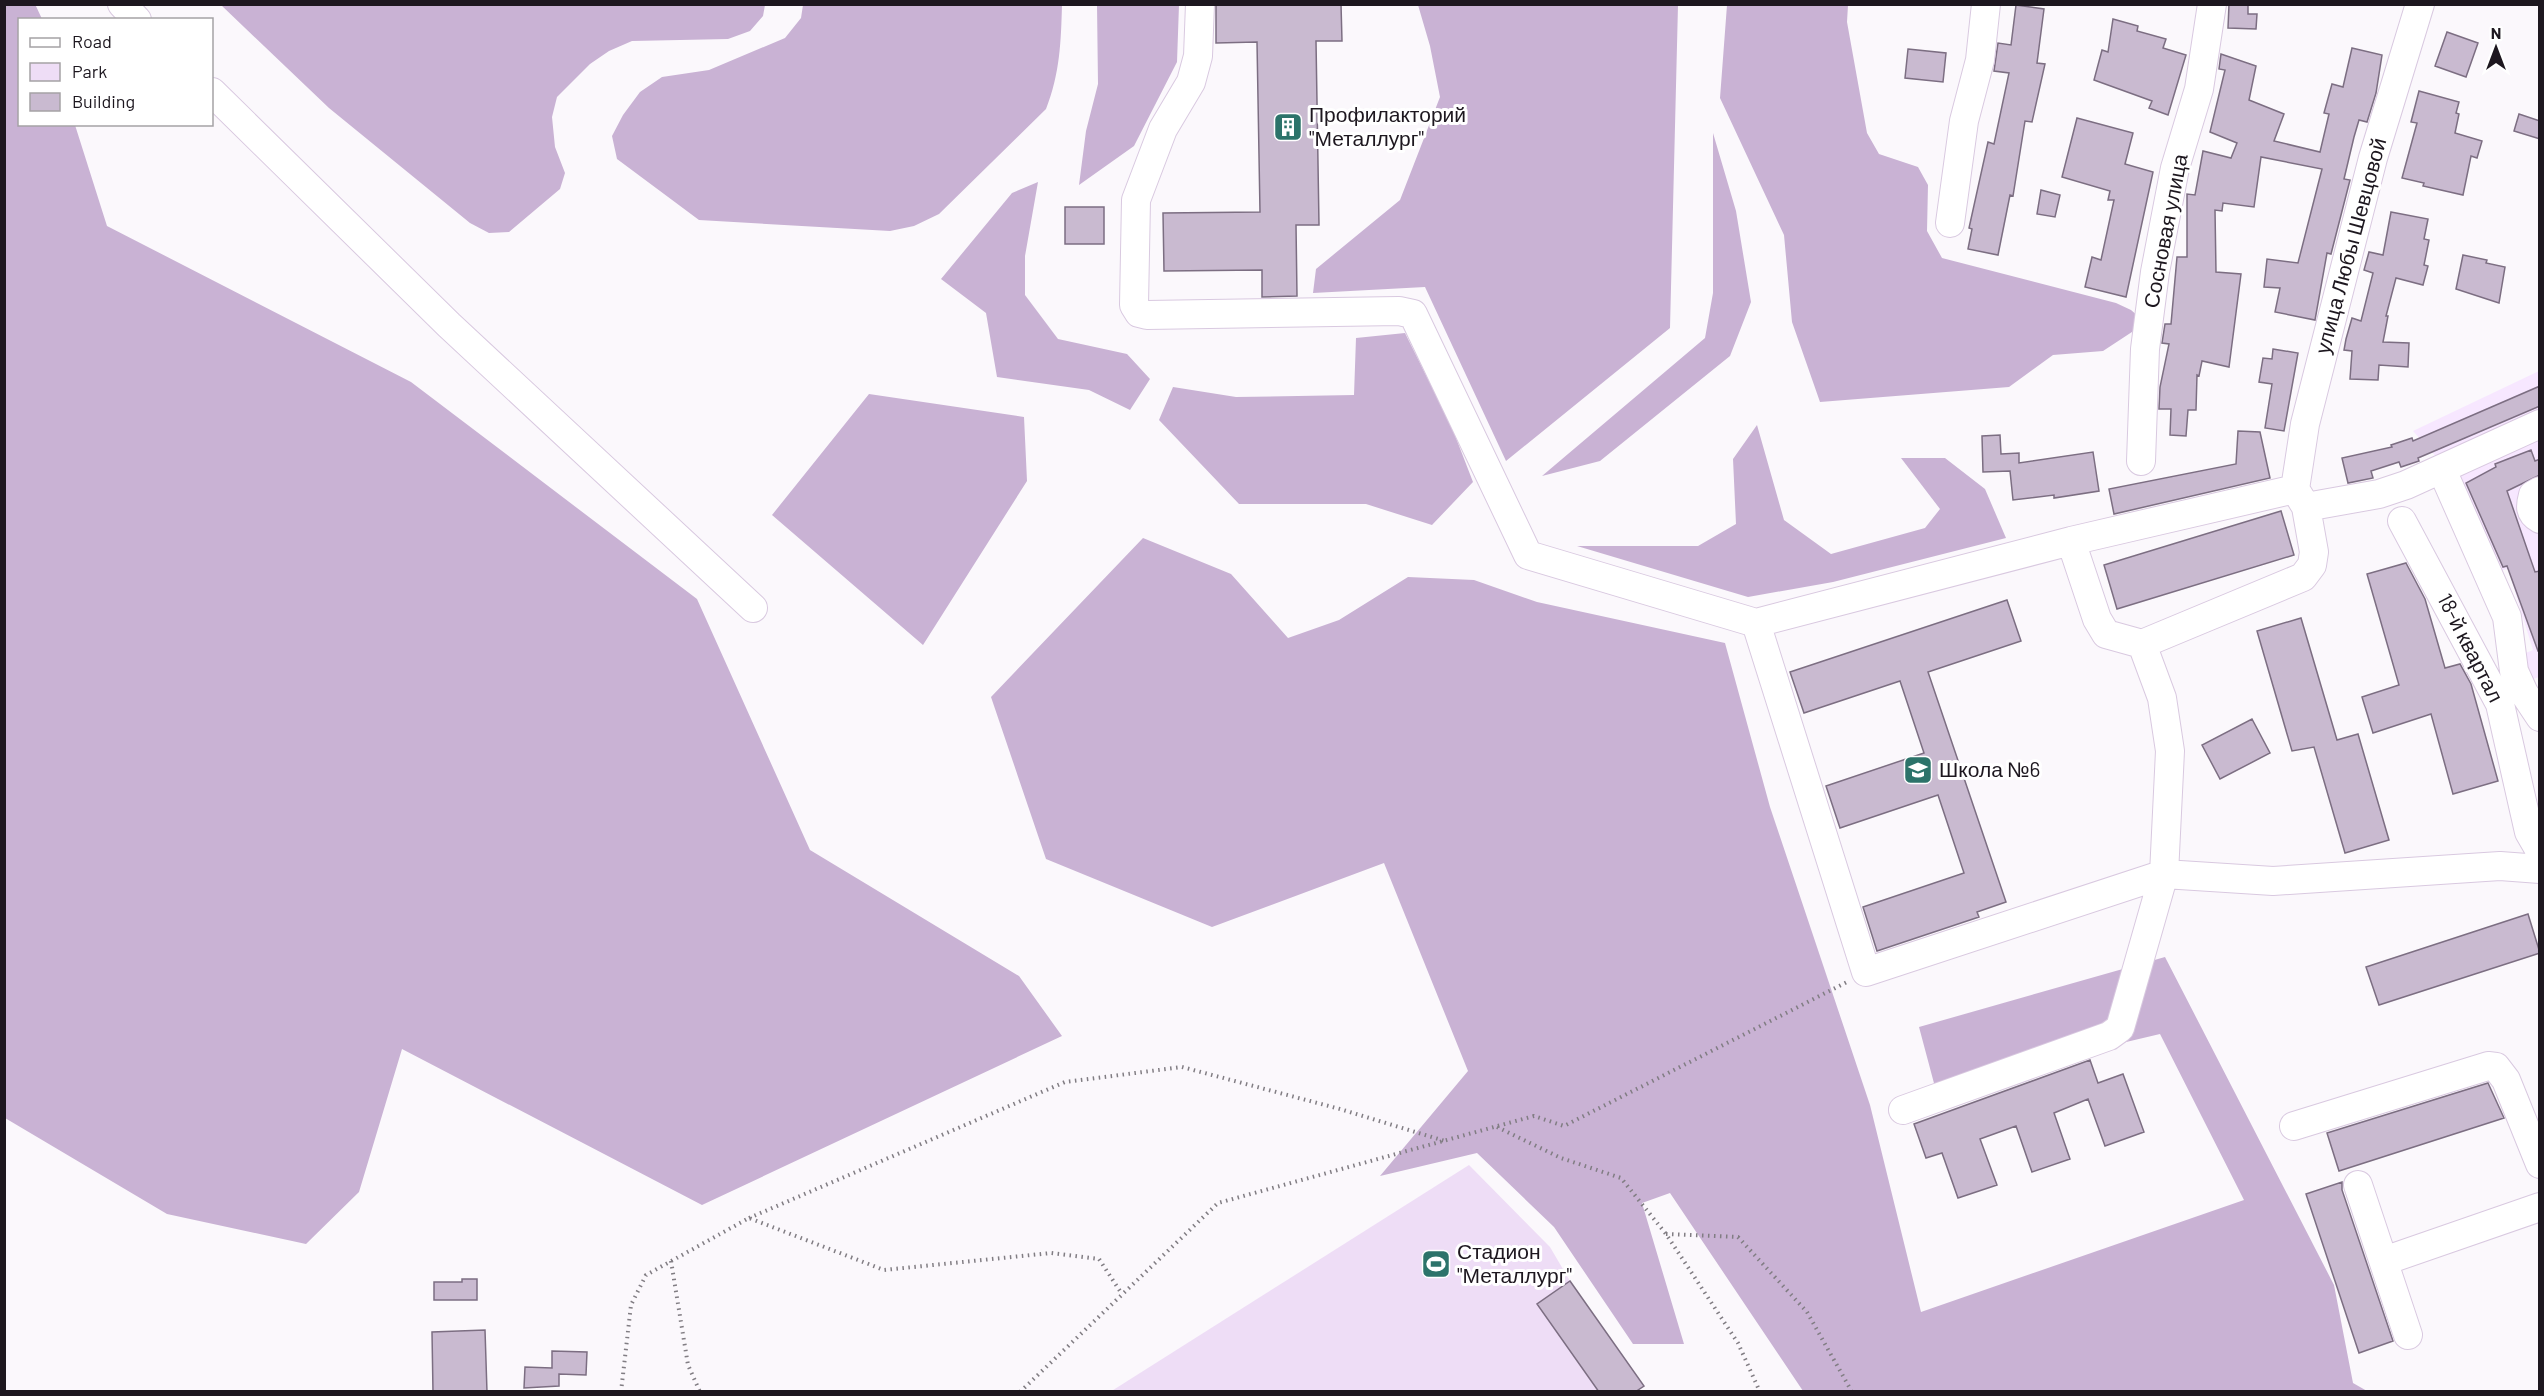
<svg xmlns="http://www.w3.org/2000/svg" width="2544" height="1396" viewBox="0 0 2544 1396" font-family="Barlow,sans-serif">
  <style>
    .built { fill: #f7e7ff }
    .green { fill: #eeddf6 }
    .forest { fill: #c9b2d4 }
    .building { fill: #c9bad0; stroke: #7c6e82; stroke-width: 1.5 }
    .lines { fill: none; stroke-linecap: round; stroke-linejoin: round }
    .minor-casing { stroke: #d9c9e0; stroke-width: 30 }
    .path { stroke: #817d83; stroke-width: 4; stroke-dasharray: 1.5 4.5; stroke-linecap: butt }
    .minor { stroke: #fff; stroke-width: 28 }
    .labels { text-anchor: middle; stroke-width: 6; stroke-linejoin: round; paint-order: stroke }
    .poi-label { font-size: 21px; fill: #1d171f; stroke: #fff; text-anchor: start }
    .street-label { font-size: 21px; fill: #1d171f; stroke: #fff }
  </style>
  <rect width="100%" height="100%" fill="#fbf8fc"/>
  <!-- built -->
  <path class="built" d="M2539 371V677L2528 681 2516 657 2533 650 2508 569 2493 572 2459 482 2413 431Z"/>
  <!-- green -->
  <path class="green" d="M1469 1165 1550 1247 1635 1392H1110Z"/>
  <!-- forest -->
  <path class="forest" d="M35 4 42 19 20 20V124L75 125 107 226 411 382 697 599 810 850 1019 976 1062 1036 702 1205 402 1049 359 1192 306 1244 167 1214 5 1118 4 5Z
    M221 5H765L763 16 750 31 728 39 632 41 609 51 590 64 557 97 552 117 555 147 565 173 560 189 509 232 489 233 470 223 329 108Z
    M803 5H1062C1061 41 1060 74 1046 109L939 214 914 226 890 231 699 220 617 159 612 136 623 115 640 92 662 77 709 70 785 38 801 18Z
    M1097 5H1179L1177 62 1134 146 1079 185 1086 131 1098 84Z
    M1418 5H1678L1670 328 1506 461 1425 287 1313 293 1316 269 1400 200 1440 97 1430 46Z
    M1727 5H1848L1847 22 1867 133 1879 154 1918 167 1928 185 1927 231 1942 258 2116 303 2131 310 2139 317 2135 330 2103 351 2053 355 2009 387 1820 402 1792 322 1784 235 1720 98Z
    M1713 133 1736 211 1751 302 1730 356 1600 461 1542 476 1705 338 1713 293Z
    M1038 182 1025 256V295L1058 339 1127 354 1150 379 1130 410 1089 390 997 377 986 313 941 279 1012 193Z
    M1405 333 1451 425 1473 482 1432 525 1366 504H1239L1159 420 1173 387 1236 397 1354 395 1356 338Z
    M869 394 1024 417 1027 481 923 645 772 515Z
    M1757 425 1784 520 1831 554 1925 528 1940 509 1901 458H1945L1985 489 2006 538 1833 582 1748 597 1577 546H1698L1736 524 1733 459Z
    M1143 538 1231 574 1288 638 1339 620 1408 577 1474 580 1537 602 1725 643 1770 807 1870 1105 1921 1312 2244 1200 2160 1034 1935 1087 1919 1027 2165 957 2334 1285 2353 1383 2367 1391H1803L1670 1193 1642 1203 1684 1344H1633L1554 1227 1477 1153 1380 1176 1468 1071 1384 863 1212 927 1046 859 991 697Z"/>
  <!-- building -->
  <path class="building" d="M1216 4H1341L1342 41H1316L1319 225H1296L1297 296 1262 297V270L1164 271 1163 213 1260 212 1257 42 1216 43Z
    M2229 4 2248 5V14H2257L2256 29 2228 28Z
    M2016 5 2044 9 2037 63 2045 64 2032 122 2025 121 2013 196 2010 195 1998 255 1968 249 1972 229 1969 228 1988 142 1994 144 2009 73 1994 71 1998 43 2011 45Z
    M2113 19 2138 26 2137 31 2166 39 2163 48 2186 55 2168 115 2149 108 2152 101 2094 80 2102 50 2108 52Z
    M2447 32 2478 43 2466 77 2435 66Z
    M2352 48 2382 55 2376 93 2367 122 2359 120 2354 137 2344 179 2350 180 2331 254 2327 253 2315 320 2275 312 2280 288 2264 287 2267 259 2298 263 2322 169 2261 157 2254 207 2223 203 2222 211 2215 210 2216 272 2241 274 2229 367 2202 361 2199 376 2197 375 2196 410H2188L2186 436 2170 435 2171 409H2159L2160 387 2169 344 2162 343 2165 324H2171L2177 257H2187V194L2195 195 2203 151 2231 158 2237 143 2210 132 2225 70 2219 69 2221 54 2256 66 2249 100 2284 114 2274 141 2320 152 2329 114 2324 113 2332 84 2343 87Z
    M1908 49 1946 53 1943 82 1905 78Z
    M2419 91 2459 102 2456 113 2459 114 2455 133 2482 141 2477 158 2471 156 2463 195 2423 186 2424 183 2402 178 2417 123 2411 122Z
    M2519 114 2540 121V139L2514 131Z
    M2077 118 2133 133 2125 164 2153 172 2126 297 2085 287 2092 257 2101 260 2114 200H2108L2110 191 2062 177Z
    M2041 190 2060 195 2055 217 2037 214Z
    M1065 207H1104V244H1065Z
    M2391 212 2428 219 2424 239 2429 240 2424 265 2428 266 2423 285 2396 278 2386 316H2388L2383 342 2409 343 2408 367 2379 365 2378 380 2350 379 2352 351 2344 350 2346 339 2352 318 2361 321 2373 273 2364 270 2369 252 2383 255Z
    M2463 255 2487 260 2486 263 2505 267 2499 303 2456 289Z
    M2273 349 2298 353 2284 431 2265 428 2272 384 2259 382 2263 358 2272 359Z
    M2540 386V406L2418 458 2419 461 2401 467 2399 462 2371 471 2373 478 2348 483 2342 458 2392 447 2391 445 2412 438 2413 441Z
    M2238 431 2260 432 2270 478 2114 514 2109 489 2236 464Z
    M2000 435 2001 454 2019 453V463L2093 452 2099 491 2054 498V495L2013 500 2010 471 1983 472 1982 436Z
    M2531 450 2535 461 2540 459V475L2507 491 2535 572 2540 571V650L2538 651 2507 566 2503 567 2466 483 2496 467 2495 464Z
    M2281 511 2294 555 2117 609 2104 565Z
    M2406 563 2425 599 2445 668 2460 664 2471 684 2498 781 2453 794 2431 714 2373 733 2362 697 2399 685 2367 574Z
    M2007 600 2021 641 1928 672 2006 902 1977 912 1979 917 1877 951 1863 907 1964 873 1938 795 1840 828 1826 786 1924 753 1900 681 1804 713 1790 672Z
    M2301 618 2337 740 2358 734 2389 840 2345 853 2314 747 2292 751 2257 631Z
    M2252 719 2270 753 2220 779 2202 745Z
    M2528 914 2540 953 2379 1005 2366 967Z
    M2090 1060 2098 1083 2123 1074 2144 1132 2105 1146 2088 1099 2054 1113 2070 1159 2032 1172 2016 1126 1980 1139 1997 1185 1958 1198 1942 1153 1926 1158 1914 1124Z
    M2488 1083 2504 1118 2339 1171 2327 1133Z
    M2342 1182V1190L2393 1341 2359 1353 2306 1194Z
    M462 1279H477V1300H434V1282H462Z
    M1570 1281 1644 1386 1635 1392H1599L1537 1304Z
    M485 1330 487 1392H433L432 1332Z
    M552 1351 587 1352 586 1375 559 1374V1386L524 1388 525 1367 552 1368Z"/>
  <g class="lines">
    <!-- minor casing -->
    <g class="minor-casing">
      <path id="minor" d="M122 4 137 20
        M1200 4 1198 56 1191 82 1163 129 1136 200 1134 305 1139 313 1147 315 1399 311 1413 314 1528 555 1756 623 2071 541 2295 489 2306 507 2379 494 2406 485 2540 424
        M212 92 449 325 753 608
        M1950 223 1964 121 1980 60 1986 4
        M2141 461 2145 349 2155 272 2175 168 2199 89 2212 4
        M2442 470 2507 617 2514 671 2524 693 2540 717
        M2295 489 2305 424 2373 158 2420 4
        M2540 491 2533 495C2530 506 2529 513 2540 519
        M2402 521 2500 704 2529 832 2540 851
        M1756 623 1866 972 2164 874 2273 881 2500 866 2540 869
        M2142 644 2303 577 2312 565 2314 552 2306 507
        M1903 1110 2109 1036 2120 1028 2164 874 2170 751 2162 698 2142 644 2106 634 2097 619 2071 541
        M2294 1126 2488 1066 2496 1067 2506 1080 2540 1164
        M2358 1185 2408 1335
        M2384 1261 2540 1207"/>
    </g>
    <!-- path -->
    <path class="path" d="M1497 1127 1561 1158 1621 1178 1666 1234 1738 1343 1760 1392
      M749 1218 1065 1082 1182 1067 1340 1109 1445 1141
      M1666 1234 1738 1237 1807 1312 1852 1392
      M671 1261 688 1365 700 1392
      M621 1392 631 1305 646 1275 749 1218 884 1270 1051 1253 1099 1259 1122 1294
      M1020 1392 1218 1203 1534 1116 1564 1126 1847 982"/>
    <!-- minor -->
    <use href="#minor" class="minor"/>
  </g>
  <!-- icons -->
  <defs>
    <g id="building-square" transform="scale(1.5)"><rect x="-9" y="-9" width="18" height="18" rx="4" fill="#2c736a" stroke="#fff"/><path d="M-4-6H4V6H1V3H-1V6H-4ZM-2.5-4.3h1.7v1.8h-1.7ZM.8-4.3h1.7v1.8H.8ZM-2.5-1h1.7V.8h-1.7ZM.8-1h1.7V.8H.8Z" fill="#fff"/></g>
    <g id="school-square" transform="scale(1.5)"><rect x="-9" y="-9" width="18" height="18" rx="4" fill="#2c736a" stroke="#fff"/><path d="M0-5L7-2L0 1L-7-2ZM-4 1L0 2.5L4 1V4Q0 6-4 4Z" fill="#fff"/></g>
    <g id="stadium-square" transform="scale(1.5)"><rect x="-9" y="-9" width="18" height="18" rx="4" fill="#2c736a" stroke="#fff"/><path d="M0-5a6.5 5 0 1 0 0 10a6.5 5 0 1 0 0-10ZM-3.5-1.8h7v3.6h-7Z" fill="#fff"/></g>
  </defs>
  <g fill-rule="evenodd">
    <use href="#building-square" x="1288" y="127"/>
    <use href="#school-square" x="1918" y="770"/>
    <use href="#stadium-square" x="1436" y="1264"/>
  </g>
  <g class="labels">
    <!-- poi labels -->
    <g class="poi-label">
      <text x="1309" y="122">Профилакторий<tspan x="1309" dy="24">"Металлург"</tspan></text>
      <text x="1939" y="777">Школа №6</text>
      <text x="1457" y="1259">Стадион<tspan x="1457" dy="24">"Металлург"</tspan></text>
    </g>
    <!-- street labels -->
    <g class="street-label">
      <text transform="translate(2166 231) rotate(-79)" y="7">Сосновая улица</text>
      <text transform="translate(2351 246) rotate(-75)" y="7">улица Любы Шевцовой</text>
      <text transform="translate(2470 648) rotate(63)" y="7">18-й квартал</text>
    </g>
  </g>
  <!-- border -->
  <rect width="2544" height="1396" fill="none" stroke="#1d171f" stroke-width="12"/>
  <!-- legend -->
  <rect x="18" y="18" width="195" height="108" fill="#ffffff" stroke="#a5a2a5" stroke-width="1.5"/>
  <rect x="30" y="38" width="30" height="9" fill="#ffffff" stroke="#a5a2a5" stroke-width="1.5"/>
  <text x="72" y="48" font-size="18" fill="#1d171f">Road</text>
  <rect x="30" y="63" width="30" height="18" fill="#eeddf6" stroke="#a5a2a5" stroke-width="1.5"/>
  <text x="72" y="78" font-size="18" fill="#1d171f">Park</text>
  <rect x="30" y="93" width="30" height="18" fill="#c9bad0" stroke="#a5a2a5" stroke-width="1.5"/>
  <text x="72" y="108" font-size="18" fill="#1d171f">Building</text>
  <!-- north arrow -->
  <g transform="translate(2496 48)" stroke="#ffffff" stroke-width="4.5" paint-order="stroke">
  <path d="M0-4.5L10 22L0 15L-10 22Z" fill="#1d171f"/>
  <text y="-9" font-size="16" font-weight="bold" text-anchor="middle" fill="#1d171f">N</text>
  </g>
</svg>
